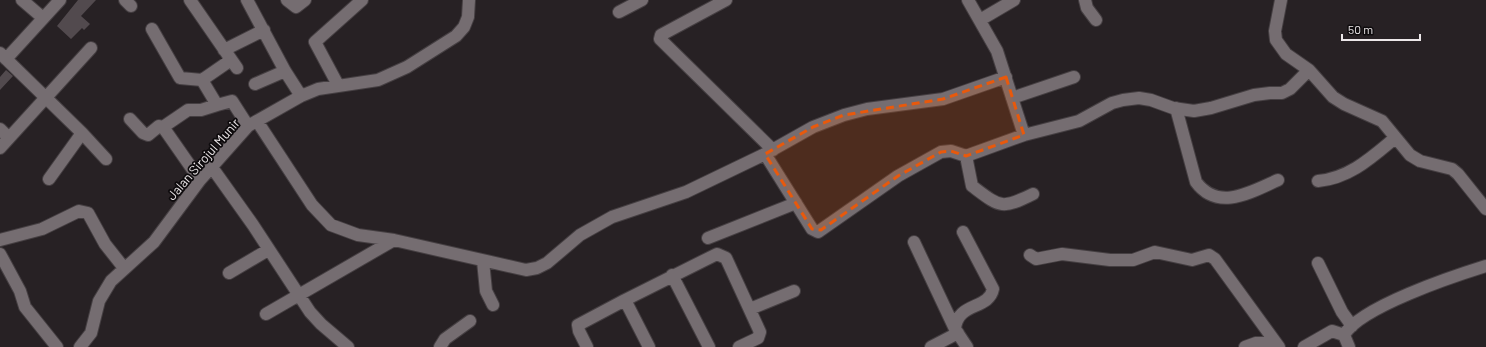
<svg xmlns="http://www.w3.org/2000/svg" width="1486" height="347" viewBox="0 0 1486 347" font-family="Barlow,sans-serif">
  <style>
    .building { fill: #524a4e }
    .lines { fill: none; stroke-linecap: round; stroke-linejoin: round }
    .minor-casing { stroke: #453f42; stroke-width: 14 }
    .minor { stroke: #756d71; stroke-width: 12 }
    .marked { fill: #e8590c; fill-opacity: 0.2; stroke: #e8590c; stroke-width: 3; stroke-dasharray: 8 5; stroke-linejoin: round }
    .labels { text-anchor: middle; stroke-width: 3.5; stroke-linejoin: round; paint-order: stroke }
    .street-label { font-size: 13px; fill: #ece7e9; stroke: #0e0b0d }
  </style>
  <rect width="100%" height="100%" fill="#272124"/>
  <!-- building -->
  <path class="building" d="M78 0H96L81 16 90 24 84 30 82 28 71 39 57 26Z
    M6 70 13 76 0 90V77Z"/>
  <g class="lines">
    <!-- minor casing -->
    <g class="minor-casing">
      <path id="minor" d="M22 0 43 18
        M125 0 131 6
        M190 0 237 68
        M247 0 285 71 301 96
        M287 0 296 7 305 0
        M726 0 661 35 660 39 773 150
        M968 0 997 51 1024 135
        M1085 0 1087 8 1096 20
        M1281 0 1275 31 1276 40 1286 54 1309 70 1333 97 1344 104 1382 121 1410 155 1420 161 1452 169 1458 174 1486 209
        M619 12 642 0
        M980 20 1014 0
        M152 29 180 78 202 80 217 105 232 101 248 126
        M224 50 264 30
        M0 53 82 133 49 179
        M6 59 60 0
        M202 80 231 60
        M255 84 285 71
        M338 85 315 42 362 0
        M1012 98 1074 77
        M1176 108 1196 182C1218 212 1251 192 1278 180
        M130 119 143 133 148 135 159 126 163 127 200 180
        M257 121 312 205 331 225 358 235 394 240 526 270 537 268 547 263 580 235 612 217 686 192 765 154 813 127 844 115 867 109 943 99 1006 77
        M163 127 188 110H201L217 105
        M0 129 9 138
        M82 133 106 159
        M0 148 91 48
        M765 154 812 229 818 232 898 176 941 152 951 151 966 156 1024 135 1079 121 1112 103 1123 100 1139 98 1151 100 1173 108 1194 111 1211 108 1254 95 1270 93H1282L1290 89 1309 70
        M966 156 972 186C1000 207 1001 210 1033 194
        M211 166 253 225 310 312 321 324 348 347
        M1318 181C1350 178 1372 157 1395 138
        M963 232 993 289C989 310 957 302 955 329L967 347
        M708 238 796 203
        M0 240 42 229 79 211 88 213 105 244 124 268
        M914 242 955 329
        M0 254 20 291 25 307 57 347
        M1030 255 1036 259 1062 254 1110 260H1133L1155 252 1192 260 1209 255 1215 259 1279 347
        M483 261 486 291 493 305
        M1318 263 1342 312 1352 326
        M229 273 268 250
        M672 275 709 347
        M750 309 794 291
        M266 314 394 240
        M80 347 91 333 99 301 111 281 154 242 200 180 248 126 301 96 318 89 378 80 407 67 456 36 464 27 468 17 469 0
        M440 347 445 339 470 321
        M587 347 579 331 578 325 625 300
        M649 347 625 300 717 254 726 258 760 332 758 338 739 347
        M931 347 958 333
        M1245 347 1256 343 1274 341
        M1304 347 1332 331 1344 335
        M1349 347 1344 335C1360 307 1454 276 1486 266"/>
    </g>
    <!-- minor -->
    <use href="#minor" class="minor"/>
  </g>
  <!-- marked area -->
  <path class="marked" d="M1006 77 1024 135 966 156 951 151 941 152 898 176 821 230 812 229 765 154 813 127 844 115 943 99Z"/>
  <g class="labels">
    <!-- street labels -->
    <g class="street-label">
      <text transform="translate(203 159) rotate(-49)" y="5">Jalan Sirojul Munir</text>
    </g>
  </g>
  <!-- scale -->
  <path d="M1342 34v6h78v-6" fill="none" stroke="#ece7e9" stroke-width="2"/>
  <text x="1348" y="34" font-size="12" fill="#ece7e9" stroke="#0e0b0d" stroke-width="3" paint-order="stroke">50 m</text>
</svg>
